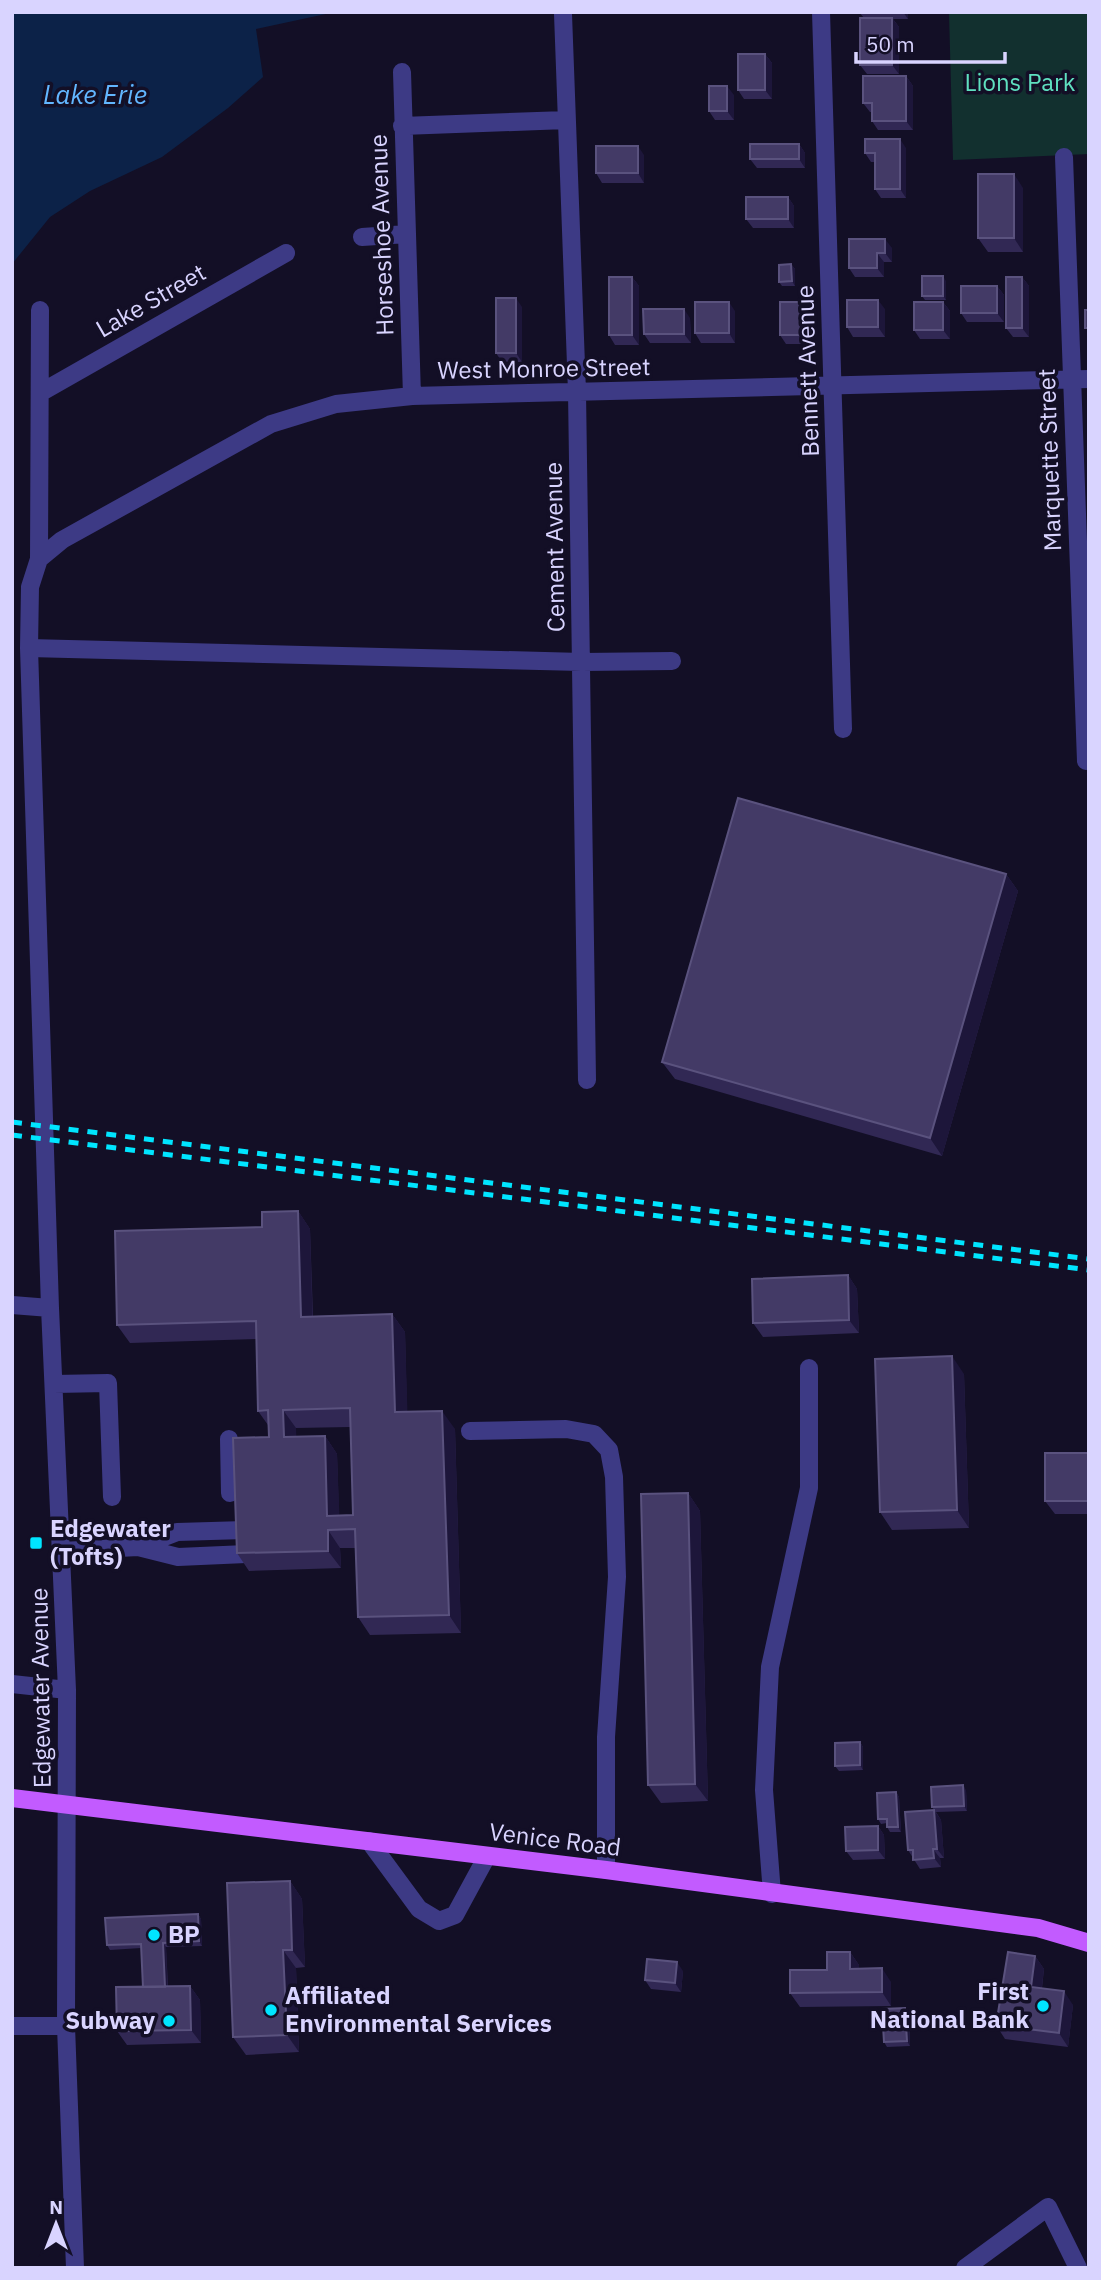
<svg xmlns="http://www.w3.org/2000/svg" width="1101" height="2280" viewBox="0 0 1101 2280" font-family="'IBM Plex Sans',sans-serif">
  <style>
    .green { fill: #12302f }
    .water { fill: #0c2248 }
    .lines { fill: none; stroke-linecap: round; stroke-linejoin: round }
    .minor { stroke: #3d3a85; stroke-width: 18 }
    .major { stroke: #c25bff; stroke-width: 18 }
    .rail { stroke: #00e5ff; stroke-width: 5; stroke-dasharray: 10 9; stroke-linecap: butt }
    .wall { fill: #312854; fill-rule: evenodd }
    .shaded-wall { fill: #1d163a }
    .building { fill: #433a66; stroke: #5a527e; stroke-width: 2; fill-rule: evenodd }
    .poi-dot { fill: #00e5ff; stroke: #130f26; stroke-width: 2.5 }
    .labels { text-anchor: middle; stroke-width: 7; stroke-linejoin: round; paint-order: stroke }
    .park-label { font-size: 24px; fill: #5fe0c0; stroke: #130f26 }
    .street-label { font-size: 24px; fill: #d9d4ff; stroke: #130f26 }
    .poi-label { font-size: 24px; font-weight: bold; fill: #d9d4ff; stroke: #130f26; text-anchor: start }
    .water-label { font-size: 26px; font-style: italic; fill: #62b6ff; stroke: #130f26 }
  </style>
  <rect width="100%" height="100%" fill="#130f26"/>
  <!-- green -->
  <path class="green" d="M949 12H1089V154L953 160Z"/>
  <!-- water -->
  <path class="water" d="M12 12H335L256 29 263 77 228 108 162 157 90 191 50 217 12 264Z"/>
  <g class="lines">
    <!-- minor -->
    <path class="minor" d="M821 12 843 729
      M563 14 577 392 587 1080
      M402 72 412 396
      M402 126 566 120
      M1064 157 1086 761
      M362 237 407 234
      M40 310 39 559 30 587 29 648 50 1308 67 1690 66 2026 75 2268
      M40 393 286 253
      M39 559 62 540 271 424 336 404 412 396 1089 379
      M29 648 582 662 672 661
      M12 1305 50 1308
      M54 1384 108 1383 112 1497
      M470 1431 566 1429 594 1434 609 1450 614 1477 617 1577 606 1737V1870
      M229 1439 230 1493
      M245 1530 177 1532 138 1547 178 1557 246 1554
      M62 1551 138 1547
      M12 1684 67 1690
      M369 1841 419 1909 439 1921 455 1915 487 1856
      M772 1894 764 1790 770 1667 809 1488V1368
      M12 2026H66
      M965 2268 1048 2207 1078 2268"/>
    <!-- major -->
    <path class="major" d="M12 1798 606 1870 1038 1928 1089 1943"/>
    <!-- rail -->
    <path class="rail" d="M12 1122 1089 1259
      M12 1135 1089 1270"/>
  </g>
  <!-- wall -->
  <path class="wall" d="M859 12H908V19H893L899 27V74H867L860 65 864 18Z
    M765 54 772 63V99H744L738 90Z
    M906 76 913 86V130H878L872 121V112H870L863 103Z
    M734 95V120H715L709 111Z
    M799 144 805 153V168H757L750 159Z
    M906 148V198H881L875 189V162H871L865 153Z
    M644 155V183H602L596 173Z
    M1023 188V252H988L978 238Z
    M788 197 794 206V228H753L746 219Z
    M849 239 892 248V262H884V277H855L849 268Z
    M791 264 795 269V286H782L779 282Z
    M632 277 639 286V345H615L609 335Z
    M1022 277 1029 286V337H1013L1006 328Z
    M946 281V300H925L922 296Z
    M997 286 1004 295V322H967L961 313Z
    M806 302 813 311V344H786L780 335Z
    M943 302 950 311V339H920L914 330Z
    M522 307V362H502L496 353Z
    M885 309V337H853L847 327Z
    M735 311V343H701L695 333Z
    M690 318 691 343H650L644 334Z
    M1006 874 1018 891 942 1156 675 1079 662 1062Z
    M298 1211 310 1229 313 1316 392 1314 405 1332 407 1412 455 1429 461 1633 370 1635 358 1617 356 1548H340L341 1568 249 1571 237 1553 269 1437 268 1425 258 1411 256 1339 130 1343 117 1325 262 1227ZM350 1427 353 1515 339 1516 337 1454 325 1436 296 1437V1428Z
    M848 1275 857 1289 859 1333 763 1337 753 1323Z
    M964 1374 969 1528 892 1530 880 1512Z
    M1089 1453V1514H1055L1045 1501Z
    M688 1493 700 1511 708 1801 661 1803 648 1785Z
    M860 1742 863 1747V1770L839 1771 835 1766Z
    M966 1790 967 1811 936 1812 941 1820 944 1858H940L941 1867 920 1869 908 1850 934 1810 932 1807Z
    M896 1792 899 1797 901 1832H890L887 1827V1823L881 1824 878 1819Z
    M878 1826 884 1835 885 1859 853 1860 846 1851Z
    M290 1881 302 1899 305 1967 296 1968 299 2052 246 2055 233 2037Z
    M198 1914 201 1919 202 1946 166 1947 168 1986H190L200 2000 201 2043 127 2045 117 2031 143 1987 141 1948 110 1950 107 1945Z
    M850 1952 859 1965V1969L891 1982V2006L800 2007 790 1993 827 1970Z
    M1035 1956 1044 1969 1042 1988 1073 2005 1068 2047 1005 2039 996 2025Z
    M683 1971 681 1992 651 1989 645 1980Z
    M909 2012 910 2046 887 2047 884 2042Z"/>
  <!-- shaded-wall -->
  <path class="shaded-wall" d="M903 12H908V19Z
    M892 18 899 27V74L892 65Z
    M765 54 772 63V99L765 90Z
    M906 76 913 86V130L906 121Z
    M727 86 734 95V120L727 111Z
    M900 139 906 148V198L900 189Z
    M799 144 805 153V168L799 159Z
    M638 146 644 155V183L638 173Z
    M1014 174 1023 188V252L1014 238Z
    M788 197 794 206V228L788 219Z
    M885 239 892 248V262L885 253Z
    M877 253 884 262V277L877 268Z
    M791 264 795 269V286L792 281Z
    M943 276 946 281V300L943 296Z
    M632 277 639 286V345L632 335Z
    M1022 277 1029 286V337L1022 328Z
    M997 286 1004 295V322L997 313Z
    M516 298 522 307V362L516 353Z
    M878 300 885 309V337L878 327Z
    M729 302 735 311V343L729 333Z
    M806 302 813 311V344L806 335Z
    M943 302 950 311V339L943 330Z
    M684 309 690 318 691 343 684 334Z
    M1006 874 1018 891 942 1156 930 1138Z
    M298 1211 310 1229 313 1335 301 1317Z
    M848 1275 857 1289 859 1333 849 1320Z
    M392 1314 405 1332 408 1430 395 1412Z
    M952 1356 964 1374 969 1528 957 1510Z
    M283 1410 296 1428 297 1455 284 1437Z
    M442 1411 455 1429 461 1633 449 1615Z
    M325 1436 337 1454 340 1530 327 1516Z
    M688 1493 700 1511 708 1801 695 1784Z
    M328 1530 340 1548 341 1568 328 1551Z
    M860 1742 863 1747V1770L860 1765Z
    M963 1785 966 1790 967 1811 964 1806Z
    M896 1792 899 1797 901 1832 898 1827Z
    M934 1810 941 1820 944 1858 937 1849Z
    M878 1826 884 1835 885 1859 878 1850Z
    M933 1849 940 1858 941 1867 934 1858Z
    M290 1881 302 1899 305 1967 292 1950Z
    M198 1914 201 1919 202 1946 199 1941Z
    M163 1943 166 1947 168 2000 165 1995Z
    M283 1950 296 1968 299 2052 287 2035Z
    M850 1952 859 1965V1982L850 1969Z
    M1035 1956 1044 1969 1040 2001 1031 1987Z
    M677 1962 683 1971 681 1992 675 1983Z
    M882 1968 891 1982V2006L882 1992Z
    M190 1986 200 2000 201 2043 191 2030Z
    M1064 1991 1073 2005 1068 2047 1059 2033Z
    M905 2008 909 2012 910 2046 907 2041Z"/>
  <!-- building -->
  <path class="building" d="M860 18H892V65H860Z
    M738 54H765V90H738Z
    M863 76H906V121H872V103H863Z
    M709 86H727V111H709Z
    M865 139H900V189H875V153H865Z
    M750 144H799V159H750Z
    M596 146H638V173H596Z
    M978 174H1014V238H978Z
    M746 197H788V219H746Z
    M849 239H885V253H877V268H849Z
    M791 264 792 281 779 282V265Z
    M922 276H943V296H922Z
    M609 277H632V335H609Z
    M1006 277H1022V328H1006Z
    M961 286H997V313H961Z
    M496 298H516V353H496Z
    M847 300H878V327H847Z
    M695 302H729V333H695Z
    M780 302H806V335H780Z
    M914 302H943V330H914Z
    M643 309H684V334H644Z
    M1085 310H1089V328H1085Z
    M738 798 1006 874 930 1138 662 1062Z
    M298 1211 301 1317 392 1314 395 1412 442 1411 449 1615 358 1617 355 1529 328 1530V1551L237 1553 233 1438 269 1437 268 1410 258 1411 256 1321 117 1325 115 1231 262 1227V1212ZM350 1408 353 1515 327 1516 325 1436 284 1437 283 1410Z
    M848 1275 849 1320 753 1323 752 1279Z
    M952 1356 957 1510 880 1512 875 1359Z
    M1045 1453H1089V1501H1045Z
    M688 1493 695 1784 648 1785 641 1494Z
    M860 1742V1765L835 1766V1743Z
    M963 1785 964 1806 932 1807 931 1787Z
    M896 1792 898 1827H887V1819H878L877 1793Z
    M934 1810 937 1849H933L934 1858 913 1860V1850H908L905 1812Z
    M878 1826V1850L846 1851 845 1827Z
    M290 1881 292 1950H283L287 2035 233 2037 227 1883Z
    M198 1914 199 1941 163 1943 165 1987H143L141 1944 107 1945 105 1918Z
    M827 1952H850V1969L882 1968V1992L790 1993V1970H827Z
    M1008 1952 1035 1956 1031 1987 1064 1991 1059 2033 996 2025Z
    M647 1959 677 1962 675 1983 645 1980Z
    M190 1986 191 2030 117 2031 116 1987Z
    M905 2008 907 2041 884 2042 882 2009Z"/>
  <!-- markers -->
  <g class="poi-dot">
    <rect x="29" y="1536" width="14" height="14" rx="3.5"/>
    <circle cx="154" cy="1935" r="7"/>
    <circle cx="1043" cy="2006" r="7"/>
    <circle cx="271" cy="2010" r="7"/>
    <circle cx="169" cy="2021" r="7"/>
  </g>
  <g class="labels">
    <!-- park labels -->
    <g class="park-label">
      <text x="1020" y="91">Lions Park</text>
    </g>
    <!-- street labels -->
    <g class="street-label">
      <text transform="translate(382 235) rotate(-92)" y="8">Horseshoe Avenue</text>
      <text transform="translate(151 301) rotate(-30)" y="8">Lake Street</text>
      <text transform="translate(544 369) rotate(-1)" y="8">West Monroe Street</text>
      <text transform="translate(808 371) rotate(-92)" y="8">Bennett Avenue</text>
      <text transform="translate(1050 460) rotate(-92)" y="8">Marquette Street</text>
      <text transform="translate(555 547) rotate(-91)" y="8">Cement Avenue</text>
      <text transform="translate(41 1688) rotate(-91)" y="8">Edgewater Avenue</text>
      <text transform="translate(555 1840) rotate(7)" y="8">Venice Road</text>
    </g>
    <!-- poi labels -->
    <g class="poi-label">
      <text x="50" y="1537">Edgewater<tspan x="50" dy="28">(Tofts)</tspan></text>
      <text x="168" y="1943">BP</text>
      <text x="1029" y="2000" text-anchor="end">First<tspan x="1029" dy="28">National Bank</tspan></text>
      <text x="285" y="2004">Affiliated<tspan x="285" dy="28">Environmental Services</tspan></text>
      <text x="155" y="2029" text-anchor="end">Subway</text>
    </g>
    <!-- water labels -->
    <g class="water-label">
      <text x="95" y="104">Lake Erie</text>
    </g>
  </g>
  <!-- border -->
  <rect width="1101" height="2280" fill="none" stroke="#d9d4ff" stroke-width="28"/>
  <!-- north arrow -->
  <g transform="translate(56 2224)" stroke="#130f26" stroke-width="5" paint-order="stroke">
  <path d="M0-5L12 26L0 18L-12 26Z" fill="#d9d4ff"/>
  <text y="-10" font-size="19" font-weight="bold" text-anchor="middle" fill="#d9d4ff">N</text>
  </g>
  <!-- scale -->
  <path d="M856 52v10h149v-10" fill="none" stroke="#d9d4ff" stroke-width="3.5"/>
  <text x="866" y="52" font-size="21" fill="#d9d4ff" stroke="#130f26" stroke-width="5" paint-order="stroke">50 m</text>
</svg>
